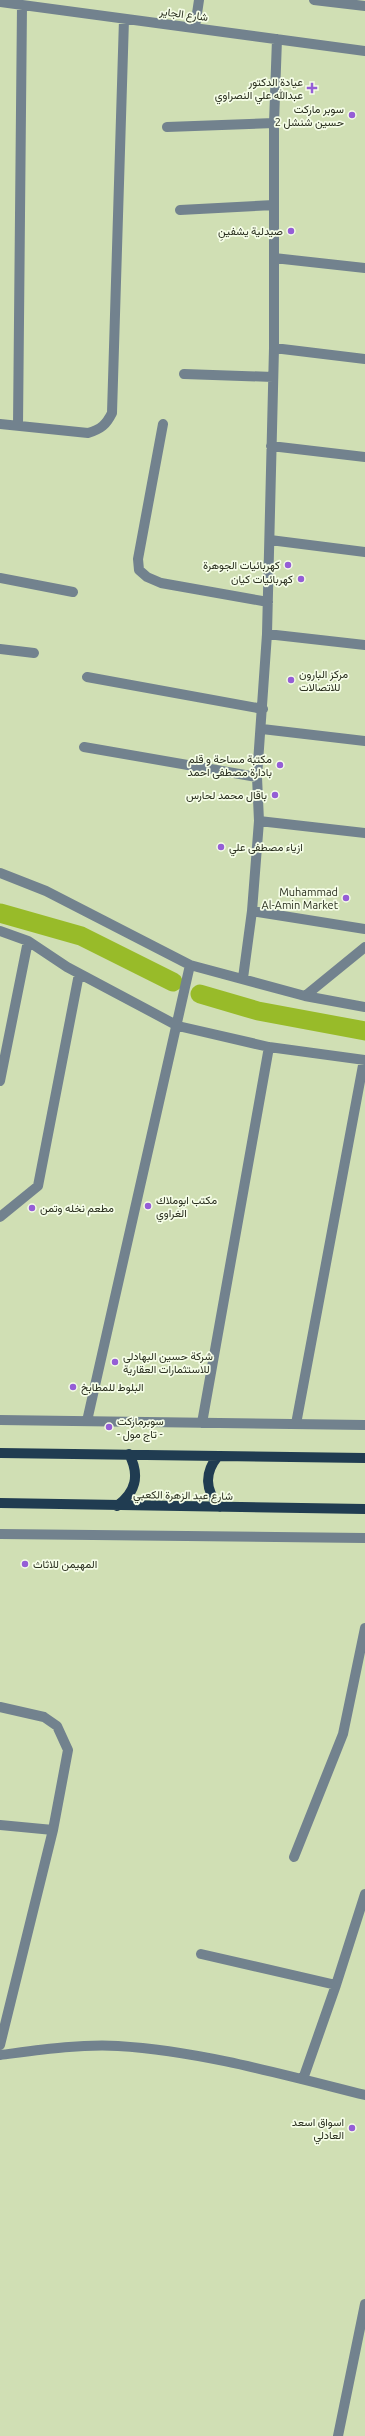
<svg xmlns="http://www.w3.org/2000/svg" width="365" height="2436" viewBox="0 0 365 2436" font-family="Ubuntu,Vazirmatn,sans-serif">
  <style>
    .lines { fill: none; stroke-linecap: round; stroke-linejoin: round }
    .canal { stroke: #98bb29; stroke-width: 19 }
    .minor { stroke: #72828e; stroke-width: 10 }
    .major { stroke: #203c51; stroke-width: 10 }
    .poi-dot { fill: #955ed6; stroke: #f5fde7; stroke-width: 1.5 }
    .labels { text-anchor: middle; stroke-width: 3.5; stroke-linejoin: round; paint-order: stroke }
    .street-label { font-size: 11px; fill: #292e1e; stroke: #f5fde7 }
    .poi-label { font-size: 11px; fill: #292e1e; stroke: #f5fde7; text-anchor: end }
  </style>
  <rect width="100%" height="100%" fill="#d0dfb4"/>
  <g class="lines">
    <!-- canal -->
    <path class="canal" d="M0 913 81 936 173 982
      M200 994 258 1011 365 1031"/>
    <!-- minor -->
    <path class="minor" d="M314 0 365 6
      M0 2 365 51
      M195 27 199 0
      M167 127 274 123
      M180 210 274 205
      M274 258 365 268
      M274 348 365 359
      M184 374 273 377
      M0 424 88 433C101 429 106 425 112 413L124 19
      M163 424 138 559 139 570 147 577 161 583 268 602
      M18 426 22 5
      M271 446 365 457
      M270 540 365 552
      M0 578 73 592
      M267 634 365 645
      M0 649 34 653
      M87 677 263 709
      M262 729 365 741
      M84 747 257 777
      M259 821 365 833
      M0 873 46 891 190 965 305 996 365 1007
      M252 911 365 929
      M0 931 28 941 67 967 178 1026 269 1047 365 1060
      M243 978 252 911 259 821 257 777 267 634 274 348V123L277 39
      M305 996 365 947
      M0 1081 28 941
      M0 1217 38 1186 79 974
      M0 1420 365 1425
      M87 1421 190 965
      M202 1423 269 1047
      M296 1424 364 1060
      M0 1534 365 1538
      M0 1707 44 1717 57 1726 68 1750 53 1830 0 2045
      M0 1825 53 1830
      M294 1857 343 1734 365 1628
      M201 1954 336 1985
      M0 2055C39 2050 78 2044 118 2046 200 2051 285 2075 365 2095
      M303 2079 336 1985 365 1894
      M338 2436 365 2304"/>
    <!-- major -->
    <path class="major" d="M0 1453 365 1458
      M218 1456C204 1473 205 1491 220 1507
      M0 1503 365 1509
      M117 1506C136 1492 140 1475 129 1454"/>
  </g>
  <!-- markers -->
  <g class="poi-dot">
    <path d="M310 82h4v4h4v4h-4v4h-4v-4h-4v-4h4z"/>
    <circle cx="352" cy="115" r="4"/>
    <circle cx="291" cy="231" r="4"/>
    <circle cx="288" cy="565" r="4"/>
    <circle cx="301" cy="579" r="4"/>
    <circle cx="291" cy="680" r="4"/>
    <circle cx="280" cy="765" r="4"/>
    <circle cx="275" cy="795" r="4"/>
    <circle cx="221" cy="847" r="4"/>
    <circle cx="346" cy="898" r="4"/>
    <circle cx="148" cy="1206" r="4"/>
    <circle cx="32" cy="1208" r="4"/>
    <circle cx="115" cy="1362" r="4"/>
    <circle cx="73" cy="1387" r="4"/>
    <circle cx="109" cy="1427" r="4"/>
    <circle cx="25" cy="1564" r="4"/>
    <circle cx="352" cy="2128" r="4"/>
  </g>
  <g class="labels">
    <!-- street labels -->
    <g class="street-label">
      <text transform="translate(184 14) rotate(7)" y="4">شارع الجاير</text>
      <text transform="translate(183 1495) rotate(1)" y="4">شارع عبد الزهرة الكعبي</text>
    </g>
    <!-- poi labels -->
    <g class="poi-label">
      <text x="303" y="86">عيادة الدكتور<tspan x="303" dy="13">عبدالله علي النصراوي</tspan></text>
      <text x="344" y="113">سوبر ماركت<tspan x="344" dy="13">حسين شنشل 2</tspan></text>
      <text x="283" y="235">صيدلية يشفينِ</text>
      <text x="280" y="569">كهربائيات الجوهرة</text>
      <text x="293" y="583">كهربائيات كيان</text>
      <text x="299" y="678" text-anchor="start">مركز البارون<tspan x="299" dy="13">للاتصالات</tspan></text>
      <text x="272" y="763">مكتبة مساحة و قلم<tspan x="272" dy="13">بادارة مصطفى احمد</tspan></text>
      <text x="267" y="799">باقال محمد لحارس</text>
      <text x="229" y="851" text-anchor="start">ازياء مصطفى علي</text>
      <text x="338" y="896">Muhammad<tspan x="338" dy="13">Al-Amin Market</tspan></text>
      <text x="156" y="1204" text-anchor="start">مكتب ابوملاك<tspan x="156" dy="13">الغراوي</tspan></text>
      <text x="40" y="1212" text-anchor="start">مطعم نخله وتمن</text>
      <text x="123" y="1360" text-anchor="start">شركة حسين البهادلي<tspan x="123" dy="13">للاستثمارات العقارية</tspan></text>
      <text x="81" y="1391" text-anchor="start">البلوط للمطابخ</text>
      <text x="117" y="1425" text-anchor="start">سوبرماركت<tspan x="117" dy="13">- تاج مول -</tspan></text>
      <text x="33" y="1568" text-anchor="start">المهيمن للاثاث</text>
      <text x="344" y="2126">اسواق اسعد<tspan x="344" dy="13">العادلي</tspan></text>
    </g>
  </g>
</svg>
